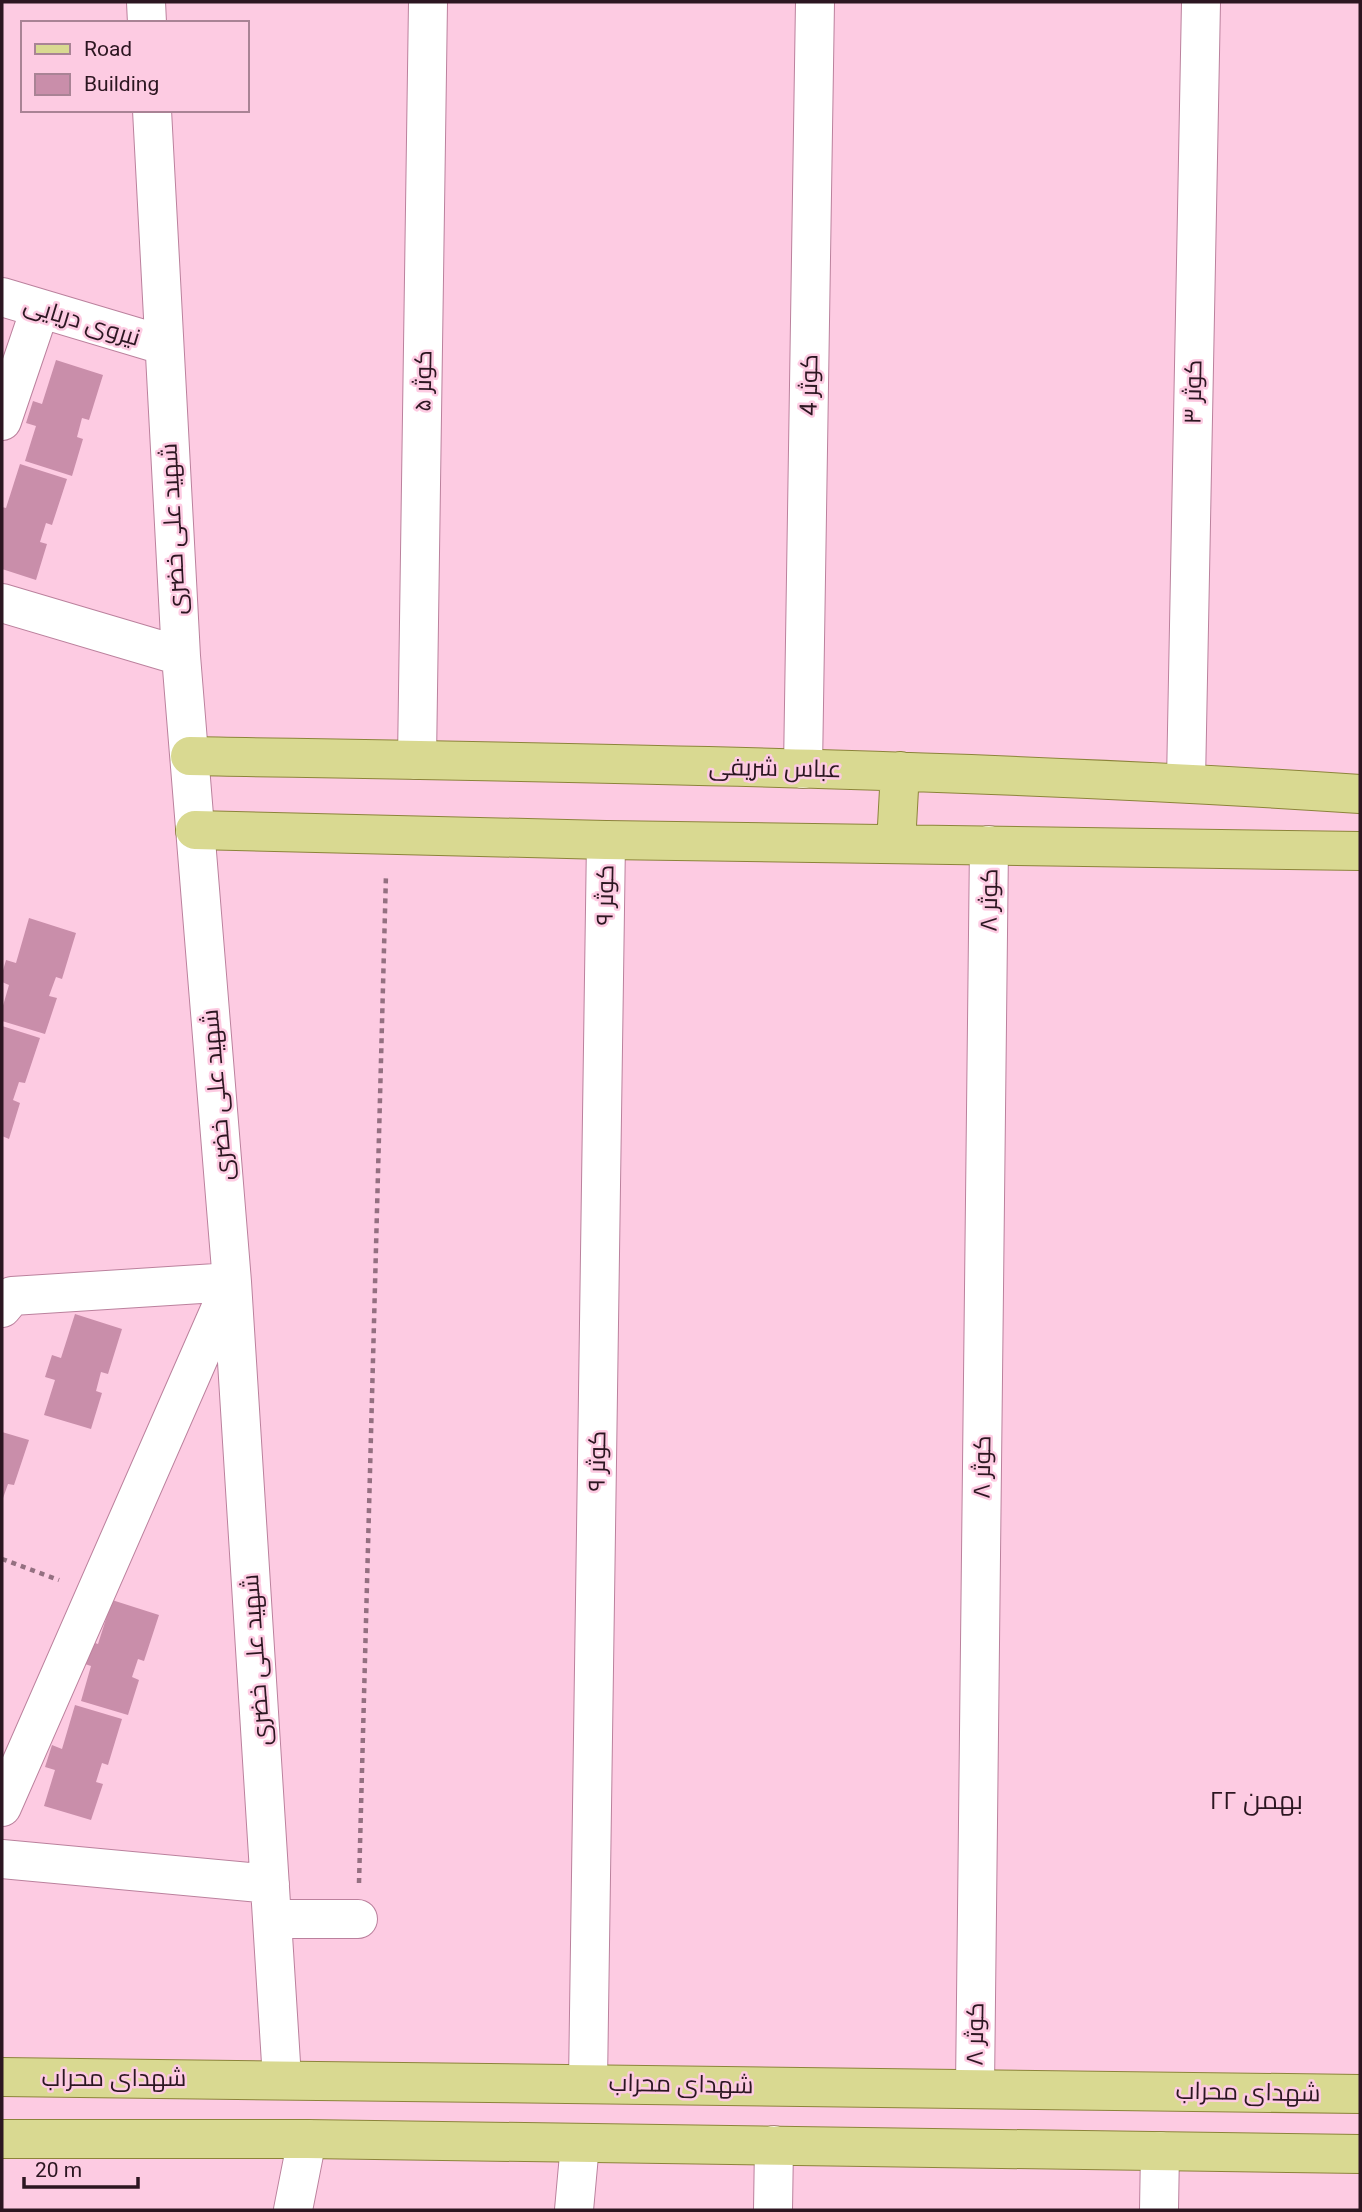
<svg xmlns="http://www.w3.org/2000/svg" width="1362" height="2212" viewBox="0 0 1362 2212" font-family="Roboto,Cairo,sans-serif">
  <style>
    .building { fill: #c98eaa }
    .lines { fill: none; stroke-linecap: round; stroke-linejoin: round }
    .minor-casing { stroke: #bb819d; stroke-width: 40 }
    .major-casing { stroke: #8c843a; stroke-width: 40 }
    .path { stroke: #947081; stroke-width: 4.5; stroke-dasharray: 5 5; stroke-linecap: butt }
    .minor { stroke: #fff; stroke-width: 38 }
    .major { stroke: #d9d991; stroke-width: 38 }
    .labels { text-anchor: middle; stroke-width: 5; stroke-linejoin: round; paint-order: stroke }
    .street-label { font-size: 24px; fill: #2c1621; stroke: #fdcbe2 }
    .neighbourhood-label { font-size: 26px; fill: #2c1621; stroke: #fdcbe2 }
  </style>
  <rect width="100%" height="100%" fill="#fdcbe2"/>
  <!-- building -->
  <path class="building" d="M56 360 103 375 89 420 82 418 77 437 83 439 72 476 25 461 36 426 26 423 33 401 42 404Z
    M20 464 67 479 52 525 46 523 40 542 47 544 36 580 2 569V507L6 508Z
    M29 918 76 933 62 979 56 977 49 996 57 998 45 1034 2 1021V1009L9 985 2 982V974L6 960 16 963Z
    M2 1026 40 1038 25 1083 19 1082 13 1100 20 1103 9 1139 2 1136Z
    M75 1314 122 1329 108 1374 101 1372 96 1391 102 1393 91 1429 44 1415 55 1380 45 1377 52 1355 61 1358Z
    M2 1432 29 1440 14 1485 8 1484 2 1501Z
    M112 1600 159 1615 144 1661 138 1659 132 1677 139 1680 128 1715 81 1701 91 1666 82 1663 89 1641 98 1644Z
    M75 1705 122 1719 108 1765 102 1763 96 1782 103 1784 91 1820 44 1806 55 1770 45 1767 52 1745 62 1749Z"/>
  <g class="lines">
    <!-- minor casing -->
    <g class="minor-casing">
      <path id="minor" d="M146 2 147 23
        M152 110 181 656 232 1282 282 2079
        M2 297 163 345
        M2 421 40 309
        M2 603 181 656
        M417 760 428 2
        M803 769 815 2
        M1186 782 1201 2
        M2 1308 12 1296 232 1282 2 1807
        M2 1859 270 1884
        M272 1919H358
        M588 2083 606 840
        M975 2088 989 845
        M293 2210 307 2139
        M574 2210 580 2144
        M773 2210 774 2145
        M1159 2210 1160 2151"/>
    </g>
    <!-- major casing -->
    <g class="major-casing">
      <path id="major" d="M190 756C580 763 971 768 1360 794
        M195 830 606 840 1360 851
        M896 844 900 771
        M2 2077 1360 2094
        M2 2139H307L1360 2154"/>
    </g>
    <!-- path -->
    <path class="path" d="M2 1559 59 1580
      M359 1883 386 874"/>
    <!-- minor -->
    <use href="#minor" class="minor"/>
    <!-- major -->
    <use href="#major" class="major"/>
  </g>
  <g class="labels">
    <!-- street labels -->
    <g class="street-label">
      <text transform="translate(82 321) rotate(17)" y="8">نیروی دریایی</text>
      <text transform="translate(423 381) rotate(-89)" y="8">کوثر ۵</text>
      <text transform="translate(809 385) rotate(-89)" y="8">کوثر 4</text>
      <text transform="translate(1193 392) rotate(-89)" y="8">کوثر ۳</text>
      <text transform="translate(173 529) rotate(-93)" y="8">شهید علی خضری</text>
      <text transform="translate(775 768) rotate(1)" y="8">عباس شریفی</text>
      <text transform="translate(605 895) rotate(-89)" y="8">کوثر ۹</text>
      <text transform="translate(989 900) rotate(-89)" y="8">کوثر ۸</text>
      <text transform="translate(217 1095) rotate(-95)" y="8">شهید علی خضری</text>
      <text transform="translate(597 1461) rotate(-89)" y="8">کوثر ۹</text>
      <text transform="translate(982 1467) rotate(-89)" y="8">کوثر ۸</text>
      <text transform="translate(256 1660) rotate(-94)" y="8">شهید علی خضری</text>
      <text transform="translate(975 2034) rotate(-89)" y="8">کوثر ۸</text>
      <text x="114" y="2086">شهدای محراب</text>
      <text transform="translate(681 2084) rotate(1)" y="8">شهدای محراب</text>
      <text transform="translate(1248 2092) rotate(1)" y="8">شهدای محراب</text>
    </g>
    <!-- neighbourhood labels -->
    <g class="neighbourhood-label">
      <text x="1256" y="1809">۲۲ بهمن</text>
    </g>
  </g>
  <!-- border -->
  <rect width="1362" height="2212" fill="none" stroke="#2c1621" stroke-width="7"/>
  <!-- legend -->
  <rect x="21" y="21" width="228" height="91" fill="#fdcbe2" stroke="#a98395" stroke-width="2"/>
  <rect x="35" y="44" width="35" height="10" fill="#d9d991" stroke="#a98395" stroke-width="2"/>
  <text x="84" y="56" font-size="21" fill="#2c1621">Road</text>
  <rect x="35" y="74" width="35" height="21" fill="#c98eaa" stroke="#a98395" stroke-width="2"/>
  <text x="84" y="91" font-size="21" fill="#2c1621">Building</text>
  <!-- scale -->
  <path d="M24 2177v10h114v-10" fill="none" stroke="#2c1621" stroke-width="3.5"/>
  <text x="35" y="2177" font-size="21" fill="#2c1621" stroke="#fdcbe2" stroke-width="5" paint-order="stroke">20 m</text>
</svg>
